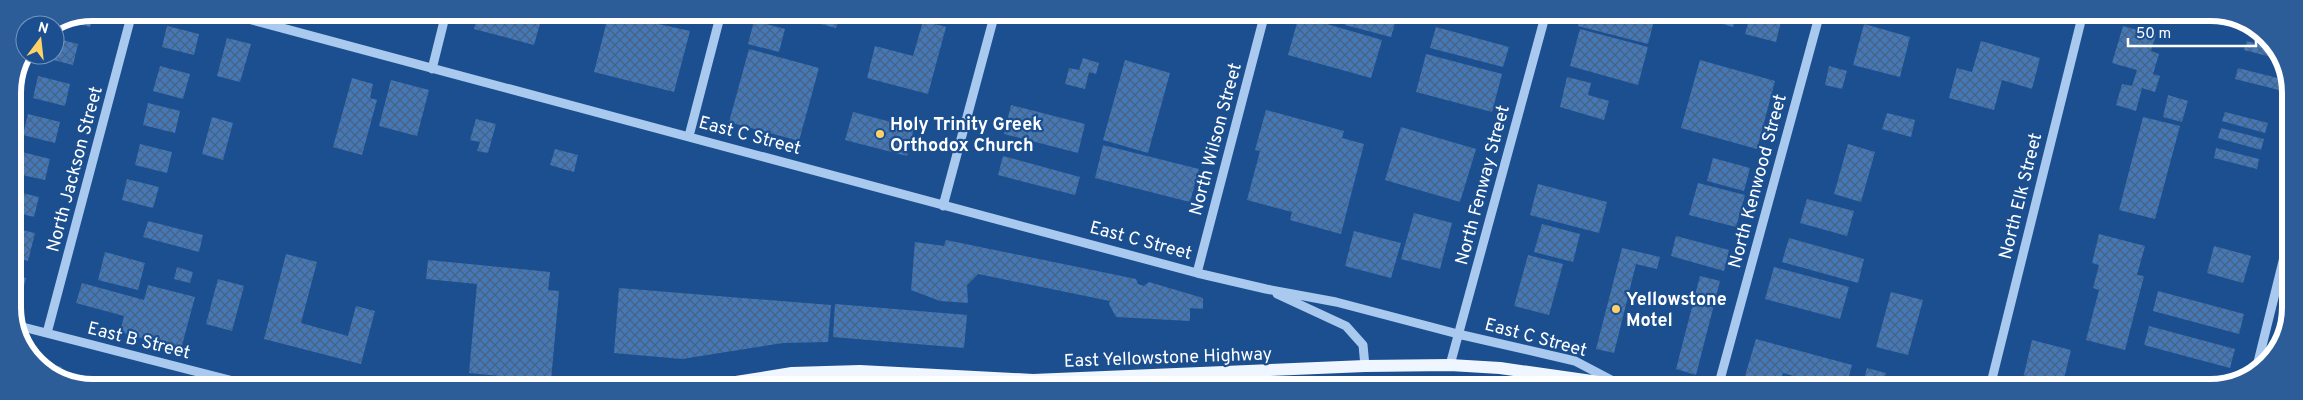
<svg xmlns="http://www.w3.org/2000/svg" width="2303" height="400" viewBox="0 0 2303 400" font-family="Overpass,sans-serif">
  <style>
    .building { fill: url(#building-cross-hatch) }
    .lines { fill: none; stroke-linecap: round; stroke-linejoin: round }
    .minor { stroke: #a9c9ee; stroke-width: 9 }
    .major { stroke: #f0f6ff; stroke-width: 12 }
    .poi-dot { fill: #ffd166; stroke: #1b4f8f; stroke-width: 2 }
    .labels { text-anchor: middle; stroke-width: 4.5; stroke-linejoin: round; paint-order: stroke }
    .poi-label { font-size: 18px; font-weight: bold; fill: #fff; stroke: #1b4f8f; text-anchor: start }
    .street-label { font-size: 18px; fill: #fff; stroke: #1b4f8f }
    .rim { fill: none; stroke: #fff; stroke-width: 6 }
  </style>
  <defs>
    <pattern id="building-cross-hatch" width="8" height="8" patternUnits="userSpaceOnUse" patternTransform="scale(1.25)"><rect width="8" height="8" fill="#4478b7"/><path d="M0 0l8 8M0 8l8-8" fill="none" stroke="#486282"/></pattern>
  </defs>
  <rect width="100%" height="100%" fill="#1b4f8f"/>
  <!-- building -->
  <path class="building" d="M93 12 90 27 70 22Z
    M478 13H543L534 45 474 29Z
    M609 13 690 31 674 92 594 72Z
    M779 13H840L836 28Z
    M1065 13H1095L1093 21Z
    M1348 13H1398L1391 37 1345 25Z
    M1581 13H1656L1648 44 1578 26Z
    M1695 13H1737L1733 27 1695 16Z
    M1763 13 1782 17 1776 42 1745 34 1750 17 1761 20Z
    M1861 13H1896L1893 22Z
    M1928 13H1945L1943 20 1928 15Z
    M1299 16 1382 40 1371 78 1288 55Z
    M754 21 785 29 779 52 748 44Z
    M923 21 946 27 928 94 867 78 875 46 913 56Z
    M1864 24 1910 37 1900 77 1853 65Z
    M167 26 199 34 194 55 162 47Z
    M2123 26 2156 35 2151 51 2159 54 2153 74 2160 76 2155 92 2142 88 2136 111 2116 105 2122 84 2132 86 2137 70 2112 63Z
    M1436 27 1509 47 1503 67 1430 48Z
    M1580 29 1648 47 1638 85 1570 66Z
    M55 38 78 44 73 65 41 57 42 55H55Z
    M227 38 251 44 240 82 217 76Z
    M1981 41 2040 58 2032 89 2002 80 1994 110 1949 98 1957 68 1972 72Z
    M2247 41 2272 48 2279 59 2244 50Z
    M749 49 819 68 799 141 729 122Z
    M1426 54 1502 74 1492 112 1416 92Z
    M1083 58 1099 63 1096 74 1089 72 1085 89 1065 84 1069 68 1079 70Z
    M1125 60 1170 73 1148 153 1103 140Z
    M1700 60 1775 81 1757 149 1681 128Z
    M160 66 190 74 183 99 153 91Z
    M1829 66 1847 71 1842 89 1825 85Z
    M2238 68 2289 81 2287 92 2235 79Z
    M38 76 70 84 65 106 33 98Z
    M1567 77 1591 83 1588 95 1609 101 1604 120 1560 107Z
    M352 78 373 84 370 98 377 100 362 155 333 147Z
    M391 80 429 90 417 136 379 126Z
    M2168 95 2188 101 2182 122 2163 117Z
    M148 103 180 111 175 133 143 125Z
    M1011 105 1085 124 1078 153 1004 134Z
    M1266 110 1344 131 1342 138 1364 144 1341 234 1290 220 1292 212 1247 200 1260 151 1255 150Z
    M853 112 914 128 907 156 845 140Z
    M2225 112 2268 123 2265 133 2222 121Z
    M1887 113 1915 120 1911 137 1882 129Z
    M28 114 60 122 55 143 23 135Z
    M212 117 233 123 223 160 202 154Z
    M2143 117 2180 126 2155 219 2119 210Z
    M476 119 496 124 488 153 477 151 480 142 470 140Z
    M1401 127 1476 149 1460 202 1385 180Z
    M2221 128 2264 139 2261 150 2218 138Z
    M140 144 172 152 167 173 135 165Z
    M1848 144 1875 152 1861 202 1834 194Z
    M1103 145 1199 169 1190 202 1095 178Z
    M2216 148 2259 159 2257 169 2214 158Z
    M555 149 578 155 574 172 550 165Z
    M18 151 50 159 45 180 13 173Z
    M1003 156 1080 177 1075 195 998 175Z
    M1713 158 1750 168 1744 191 1707 181Z
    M127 179 159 187 153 208 122 200Z
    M1698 183 1745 195 1736 227 1689 215Z
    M1538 184 1607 202 1599 233 1530 215Z
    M14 191 39 197 34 217 14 212Z
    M1807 199 1854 211 1847 236 1800 223Z
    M1414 213 1452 223 1440 269 1401 259Z
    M148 221 203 235 199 252 143 237Z
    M1542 224 1580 234 1573 262 1534 252Z
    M14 228 35 233 28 261 14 257Z
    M1354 231 1401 243 1391 278 1345 266Z
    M2099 234 2145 246 2137 275 2144 276 2125 350 2086 340 2099 290 2093 288 2099 265 2092 263Z
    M1676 236 1729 250 1724 271 1671 256Z
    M1789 238 1864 259 1858 283 1782 262Z
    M946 240 1136 279 1138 284 1144 286 1149 282 1203 298V309L1190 308V321L1116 317 1109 304 1110 301 978 274 967 285 968 303 940 301 911 290 915 242 944 246Z
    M2214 246 2251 256 2243 283 2207 273Z
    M1622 248 1660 257 1657 269 1636 264 1614 353 1596 349Z
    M105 252 145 263 138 290 98 280Z
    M286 254 317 262 301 323 348 336 356 306 375 311 361 364 264 339Z
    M1528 255 1563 264 1549 315 1514 306Z
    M428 260 550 272 548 290 559 291 551 381 469 373 477 284 426 279Z
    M177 267 193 272 190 283 174 279Z
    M1774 267 1849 287 1840 319 1765 299Z
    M15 275 26 278 22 295 15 293Z
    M1700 276 1720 281 1696 375 1676 369Z
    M218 279 244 286 232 331 206 324Z
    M82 283 144 300 148 285 195 297 181 349 120 332 124 316 76 303Z
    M619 288 831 305 828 342 783 343 682 359 614 353Z
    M2158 291 2244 314 2239 334 2153 311Z
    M1891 292 1923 300 1908 355 1876 347Z
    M835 304 967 315 964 348 833 337Z
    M2149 326 2235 349 2230 368 2144 345Z
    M1756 339 1852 365 1846 387H1833L1783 373 1779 386 1745 376Z
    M2032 340 2071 350 2062 387H2021Z
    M39 361 62 367 59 376 40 367Z
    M1867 368 1886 373 1882 387H1862Z
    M70 372 97 379 95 387H82L68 380Z"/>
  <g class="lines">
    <!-- minor -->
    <path class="minor" d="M226 13 1197 273 1266 289 1336 302 1458 334 1575 361 1615 382
      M432 69 446 13
      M689 136 721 13
      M943 206 995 13
      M1197 273 1265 13
      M1277 294 1346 326 1363 345 1365 366
      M15 325 256 387
      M47 333 132 13
      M1450 365 1546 13
      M2256 370 2289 237
      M1718 387 1820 13
      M1990 387 2083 13"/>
    <!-- major -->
    <path class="major" d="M704 387 792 373 860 371 1033 380 1365 366 1450 365 1500 368 1634 387"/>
  </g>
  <!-- markers -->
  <g class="poi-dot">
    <circle cx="880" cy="134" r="5"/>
    <circle cx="1616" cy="309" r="5"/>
  </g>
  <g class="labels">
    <!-- poi labels -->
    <g class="poi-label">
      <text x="890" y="130">Holy Trinity Greek<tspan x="890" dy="21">Orthodox Church</tspan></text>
      <text x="1626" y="305">Yellowstone<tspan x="1626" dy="21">Motel</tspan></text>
    </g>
    <!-- street labels -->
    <g class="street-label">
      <text transform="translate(750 135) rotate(15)" y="6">East C Street</text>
      <text transform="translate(1215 139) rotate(-75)" y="6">North Wilson Street</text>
      <text transform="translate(74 169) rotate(-75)" y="6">North Jackson Street</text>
      <text transform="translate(1757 181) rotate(-75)" y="6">North Kenwood Street</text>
      <text transform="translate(1482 185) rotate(-75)" y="6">North Fenway Street</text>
      <text transform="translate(2020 196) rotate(-76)" y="6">North Elk Street</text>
      <text transform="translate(1141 240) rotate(15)" y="6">East C Street</text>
      <text transform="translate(1536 337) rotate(15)" y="6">East C Street</text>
      <text transform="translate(139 340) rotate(14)" y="6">East B Street</text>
      <text transform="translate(1168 357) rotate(-2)" y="6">East Yellowstone Highway</text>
    </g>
  </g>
  <!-- crop -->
  <path d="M0 0H2303V400H0ZM93 21H2210A72 72 0 0 1 2282 93V307A72 72 0 0 1 2210 379H93A72 72 0 0 1 21 307V93A72 72 0 0 1 93 21Z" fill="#2d5d98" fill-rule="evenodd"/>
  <path class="rim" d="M93 21H2210A72 72 0 0 1 2282 93V307A72 72 0 0 1 2210 379H93A72 72 0 0 1 21 307V93A72 72 0 0 1 93 21Z"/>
  <!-- north arrow -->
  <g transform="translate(40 40) rotate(15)"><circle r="24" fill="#1b4f8f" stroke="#7695bc"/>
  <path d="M0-4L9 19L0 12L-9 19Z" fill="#ffd166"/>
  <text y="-8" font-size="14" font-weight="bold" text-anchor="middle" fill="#ffffff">N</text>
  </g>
  <!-- scale -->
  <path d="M2128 38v8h128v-8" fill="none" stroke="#ffffff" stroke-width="2.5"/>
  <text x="2136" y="38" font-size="15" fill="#ffffff" stroke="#1b4f8f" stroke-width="4" paint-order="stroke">50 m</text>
</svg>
